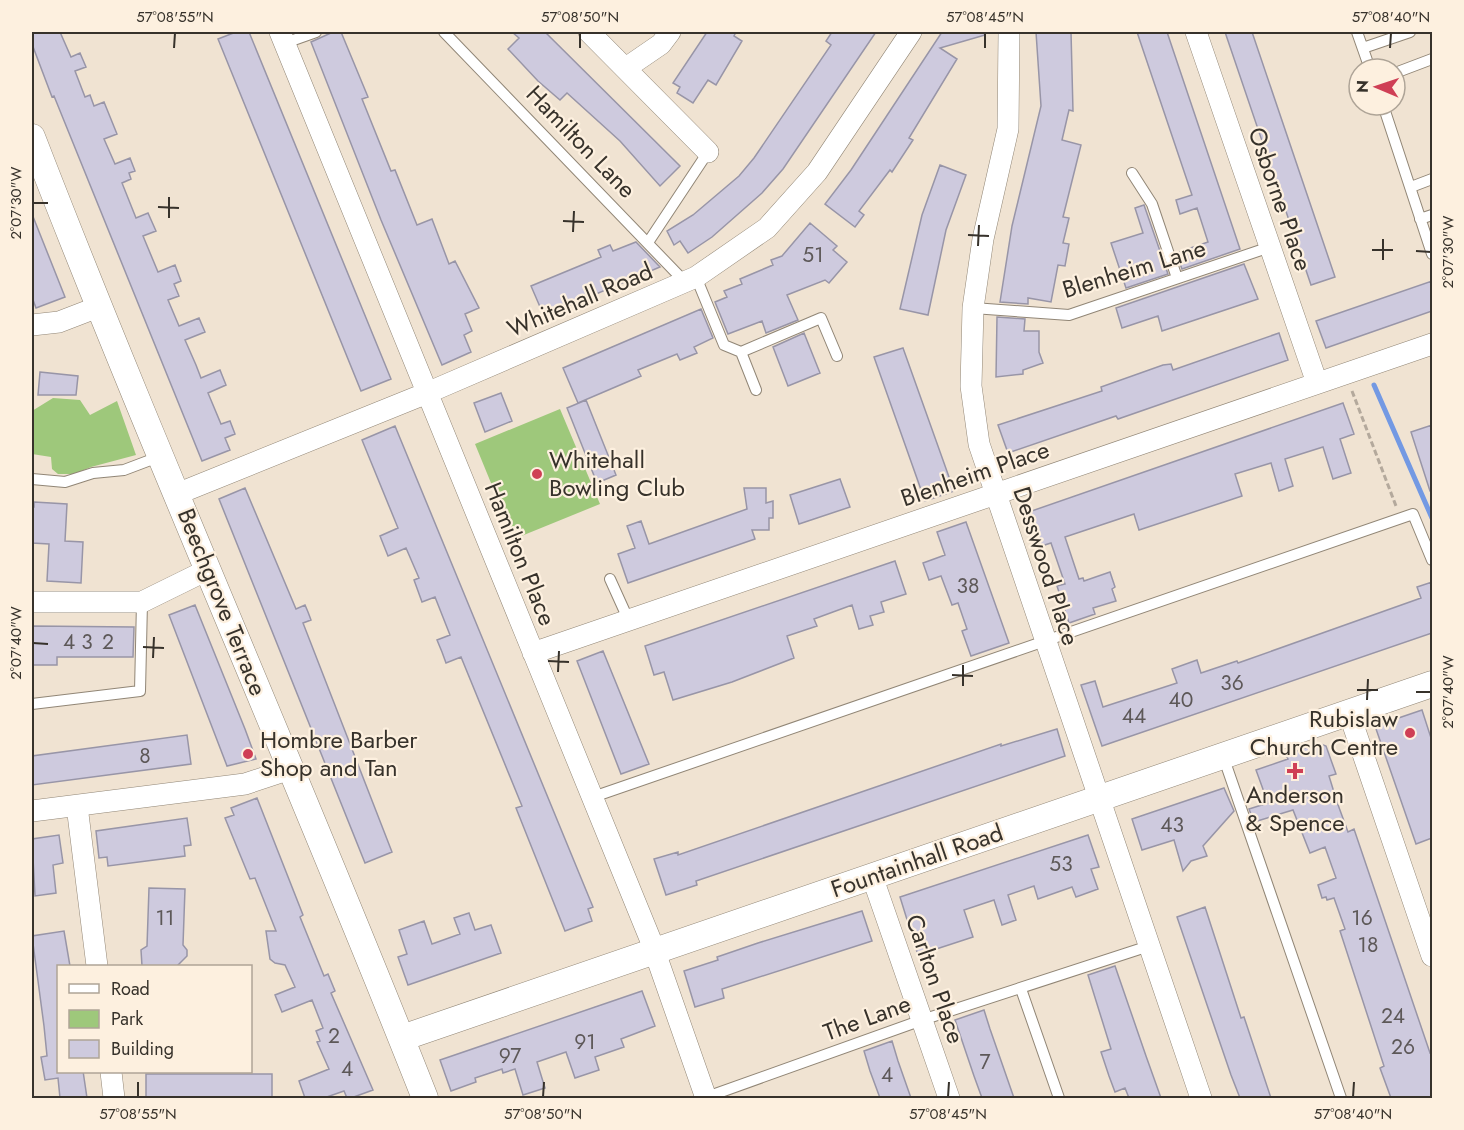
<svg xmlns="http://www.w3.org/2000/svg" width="1464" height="1130" viewBox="0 0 1464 1130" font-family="Jost,sans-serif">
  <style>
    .green { fill: #9ec87b }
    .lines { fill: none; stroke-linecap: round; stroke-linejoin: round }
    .stream { stroke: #7399e3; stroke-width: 5 }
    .building { fill: #cecade; stroke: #9895a7; stroke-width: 1.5 }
    .service-casing { stroke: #918676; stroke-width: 12 }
    .minor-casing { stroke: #918676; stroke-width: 22 }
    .tertiary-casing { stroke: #918676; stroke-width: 27 }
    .path { stroke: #b4a99c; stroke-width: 3; stroke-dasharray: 6 3; stroke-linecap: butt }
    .service { stroke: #fff; stroke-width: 10 }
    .minor { stroke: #fff; stroke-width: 21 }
    .tertiary { stroke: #fff; stroke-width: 26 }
    .ticks { fill: none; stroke: #37322b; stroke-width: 2 }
    .poi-dot { fill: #cf3f55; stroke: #fdf0df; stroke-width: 2 }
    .labels { text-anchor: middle; stroke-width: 4.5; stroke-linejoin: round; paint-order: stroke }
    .number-label { font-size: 21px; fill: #5d5858 }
    .street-label { font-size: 24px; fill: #37322b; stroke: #fdf0df }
    .poi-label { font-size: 24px; fill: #37322b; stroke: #fdf0df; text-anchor: start }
    .neatline { fill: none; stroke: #37322b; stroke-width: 2 }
    .ticks-label { font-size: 15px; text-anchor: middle; fill: #37322b }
  </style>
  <rect width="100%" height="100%" fill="#f0e3d2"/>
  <!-- green -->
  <path class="green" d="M53 398 80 400 90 415 117 401 136 455 91 467 74 474H58L52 469 51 457 32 454V411Z
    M560 409 600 504 514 539 475 444Z"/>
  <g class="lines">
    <!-- stream -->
    <path class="stream" d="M1374 385 1432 518"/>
  </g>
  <!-- building -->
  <path class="building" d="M32 32H60L71 57 80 53 86 67 75 71 85 97 90 95 94 106 104 102 117 134 104 139 115 164 130 158 135 171 129 173 131 179 122 183 136 218 148 213 156 231 143 236 158 272 175 265 181 281 174 284 179 296 168 300 179 326 199 318 205 332 185 340 196 365 201 378 220 370 226 385 208 393 221 424 230 421 235 434 225 438 230 450 202 461 54 96 52 97 32 44Z
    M236 32H249L391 379 361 391 218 39Z
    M333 32H341L368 97 362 99 391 171 395 170 417 225 432 219 449 264 455 261 479 308 465 314 472 331 464 335 471 352 442 365 381 220 311 42Z
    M512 32H545L680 166 660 186 620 141 567 93 560 100 538 81 508 49 519 38Z
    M707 32H736L734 36 742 41 716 85 708 80 693 103 677 93 680 87 673 83Z
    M832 32H876L783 169 762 193 712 237 688 253 680 241 674 245 667 231 693 215 739 176 754 158 831 45 826 41Z
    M942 32H984L985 35 940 48 957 59 909 138 913 140 892 172 890 170 859 211 864 215 855 227 825 204 851 170Z
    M1036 32H1071L1073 111 1069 110 1062 140 1081 145 1063 217 1069 218 1063 243 1069 244 1065 266 1058 265 1051 302 1028 298V304L1000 302 1012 226 1041 106Z
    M1137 32H1167L1240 249 1182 269 1176 253 1208 242 1197 208 1180 214 1176 200 1192 195Z
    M1225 32H1252L1335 277 1311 285Z
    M940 165 966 175 946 230 928 315 900 309 922 215Z
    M1144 205 1168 274 1126 288 1111 243 1143 233 1135 208Z
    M32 214 65 297 36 308 32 297Z
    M810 223 837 246 833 250 847 262 829 283 825 280 787 295 798 320 766 333 762 321 728 334 715 302 727 297 724 291 742 284 740 279 773 265 771 260 782 256Z
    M636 242 660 267 544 316 531 286 601 257 598 250 610 245 613 251Z
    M1244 264 1258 299 1162 331 1158 316 1122 328 1116 308Z
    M1432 281V311L1326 348 1316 321Z
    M701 309 713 338 694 347 697 353 680 360 677 354 638 370 641 376 578 403 563 368Z
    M997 317 1025 319 1024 331H1039V352L1043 363 1023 370V374L996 377Z
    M804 333 820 373 788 386 773 347Z
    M1279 333 1288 360 1118 419 1116 416 1008 453 998 425 1102 391 1101 387 1163 365 1171 364 1173 370Z
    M903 348 954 491 925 501 874 357Z
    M40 372 78 376 76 395H38Z
    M501 393 512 421 485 432 474 403Z
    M586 400 616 475 597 483 567 408Z
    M1343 403 1354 434 1340 439 1351 473 1333 479 1323 447 1285 459 1293 486 1279 491 1271 463 1235 474 1242 496 1224 502 1139 530 1134 514 1065 537 1079 579 1083 578 1084 581 1110 572 1115 587 1112 589 1116 601 1093 608 1095 614 1069 623 1057 586 1065 584 1051 543 1035 548 1023 514Z
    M1432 425V491H1430L1411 432Z
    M395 426 593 907 588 909 592 921 565 931 516 808 522 806 461 657 446 663 442 652 437 640 450 635 435 597 422 602 414 580 419 578 406 548 388 556 380 536 398 528 362 440Z
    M840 479 850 507 799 524 790 495Z
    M245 488 296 609 305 605 308 612 311 620 303 623 392 852 365 863 219 499Z
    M744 488H766V503L773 501V518H769V530H752L755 539 628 583 618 554 635 548 627 526 641 521 649 544 747 509Z
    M34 502 67 504 65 541 83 542 81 583 47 581 49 544 32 543V507H34Z
    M966 522 1009 643 971 656 962 631 967 629 958 603 952 605 941 576 929 580 923 563 945 555 937 532Z
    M895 561 906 594 881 602 884 612 870 616 873 625 859 629 852 605 814 619 817 626 787 636 794 658 732 682 673 700 664 672 654 675 645 646Z
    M1432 582V633L1102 746 1081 685 1095 681 1103 707 1177 683 1172 669 1197 660 1201 673 1237 661 1238 663 1421 598 1417 587Z
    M195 605 245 729 256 759 227 766 169 615Z
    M32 626 134 627 133 657H57V665H32Z
    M603 651 649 764 621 774 577 661Z
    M1422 710 1432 741V838L1416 844 1375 726Z
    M1057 729 1065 756 696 881 697 885 666 895 654 859 678 852V855L1001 744V746Z
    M187 735 191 764 32 785V756Z
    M1318 743 1326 746 1336 774 1329 776 1337 802 1348 832 1354 829 1430 1053 1432 1052V1098H1391L1380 1068 1384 1066 1340 931 1345 929 1334 898 1327 900 1326 897 1322 898 1318 885 1336 878 1325 847 1310 853 1293 810 1254 822 1249 809 1268 803 1256 770 1288 759 1286 755Z
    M1224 788 1234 811 1203 846 1207 856 1191 861 1183 871 1174 840 1142 850 1132 819Z
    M257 798 303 915 300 917 324 976 328 974 335 991 331 993 373 1090 351 1098H347L344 1091 324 1098H305L299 1081 329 1069 317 1042 320 1041 316 1031 323 1028 312 1000 282 1012 275 995 295 987 285 965 275 963 270 959 266 931H276L255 878 250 879 225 818 234 815 231 808Z
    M187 818 191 845 184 846 185 856 108 866 107 857 99 858 96 831Z
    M59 835 63 863 53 865 56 893 35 896 32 839Z
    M1088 835 1099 867 1091 869 1098 889 1076 897 1072 887 1038 899 1034 886 1008 895 1016 920 1002 925 994 900 964 910 973 937 918 955 900 897Z
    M149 888 185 889 183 945 187 950V956L177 966H142L141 950 147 946Z
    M1205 907 1241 1018 1244 1017 1271 1098H1240L1231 1075 1177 917Z
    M862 911 872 941 722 989 724 998 695 1007 684 971 718 960 717 957 758 943Z
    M469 913 475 930 491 925 501 953 408 985 398 957 407 954 399 930 424 921 432 944 460 934 454 918Z
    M64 931 70 966H58V1071H83L87 1098H60L58 1078 45 1080 41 1057 47 1056 44 1026 32 936Z
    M1115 966 1146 1056 1161 1098H1129L1125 1088 1115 1092 1109 1076 1101 1052 1111 1049 1088 975Z
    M642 991 655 1026 621 1039 624 1047 595 1057 599 1070 575 1078 566 1052 537 1062 545 1088 523 1095 515 1069 503 1073 502 1069 475 1078 476 1082 451 1091 440 1060Z
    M984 1010 990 1029 1014 1098H982L974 1076 955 1020Z
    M892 1041 898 1061 911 1098H880L870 1071 864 1051Z
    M146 1074H272V1098H146Z"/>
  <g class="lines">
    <!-- service casing -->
    <g class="service-casing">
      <path id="service" d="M444 32 686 283
        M1357 32 1370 69
        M285 43 316 32
        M1363 48 1410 32
        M1395 73 1432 59
        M1383 105 1432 254
        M1132 173 1152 204 1177 278
        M1411 187 1432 179
        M1420 219 1432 215
        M649 241 708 152
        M696 277 724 345 741 352 821 318 837 356
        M973 308 1069 315 1270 247
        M741 352 756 390
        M32 479 65 482 93 473 124 470 161 456
        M610 579 629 621
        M32 704 140 691 142 602
        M1223 756 1341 1098
        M593 797 1413 514 1432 560
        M1021 989 1059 1098
        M704 1098 922 1020 1149 946"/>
    </g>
    <!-- minor casing -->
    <g class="minor-casing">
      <path id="minor" d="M280 32 651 941 706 1098
        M589 32 708 152
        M1009 32 1008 129 983 239 973 308 971 386 979 444 1201 1098
        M1196 32 1317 383
        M626 68 661 44 670 32
        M32 325 59 322 98 307
        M177 494 427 393 696 277 767 228 817 172 911 32
        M32 602H142L209 569
        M533 653 1432 344
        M1349 713 1432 956
        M77 806 97 966
        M32 811 245 784 290 769
        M872 876 949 1098
        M111 1072 114 1098"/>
    </g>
    <!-- tertiary casing -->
    <g class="tertiary-casing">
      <path id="tertiary" d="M32 137C157 460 298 776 425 1098
        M402 1038 1432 684"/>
    </g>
    <!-- path -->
    <path class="path" d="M1352 391 1396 506"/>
    <!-- service -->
    <use href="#service" class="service"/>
    <!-- minor -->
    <use href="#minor" class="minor"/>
    <!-- tertiary -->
    <use href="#tertiary" class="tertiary"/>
  </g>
  <!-- ticks -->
  <path class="ticks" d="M174 48 175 33M580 48V33M985 48V33M1390 48 1391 33M33 203H48M158 207 179 208M169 218V197M563 221 584 222M573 232 574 211M968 235 989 236M978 246 979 225M1372 250H1393M1416 251 1431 252M1383 260V239M33 643 48 644M143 647 164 648M153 658 154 637M548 661 569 662M558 672 559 651M952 675 973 676M963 686V665M1357 690H1378M1416 692H1431M1367 700 1368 679M138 1097V1082M543 1097 544 1082M948 1097 949 1082M1353 1097 1354 1082"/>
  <!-- markers -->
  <g class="poi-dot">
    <circle cx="537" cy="474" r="6"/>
    <circle cx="1410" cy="733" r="6"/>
    <circle cx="248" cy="754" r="6"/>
    <path d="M1292 762h6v6h6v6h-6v6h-6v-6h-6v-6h6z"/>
  </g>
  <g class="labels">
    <!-- number labels -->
    <g class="number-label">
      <text x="813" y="262">51</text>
      <text x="968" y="593">38</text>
      <text x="69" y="649">4</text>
      <text x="87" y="649">3</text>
      <text x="108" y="649">2</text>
      <text x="1232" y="690">36</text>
      <text x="1181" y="707">40</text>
      <text x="1134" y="723">44</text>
      <text x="145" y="763">8</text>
      <text x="1172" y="832">43</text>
      <text x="1061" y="871">53</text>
      <text x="165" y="925">11</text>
      <text x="1362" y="925">16</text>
      <text x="1368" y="952">18</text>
      <text x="1393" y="1023">24</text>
      <text x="334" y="1043">2</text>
      <text x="585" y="1049">91</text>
      <text x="1403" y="1054">26</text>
      <text x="510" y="1063">97</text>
      <text x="985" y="1069">7</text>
      <text x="347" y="1076">4</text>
      <text x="887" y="1082">4</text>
    </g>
    <!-- street labels -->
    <g class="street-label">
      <text transform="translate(581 142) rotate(46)" y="8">Hamilton Lane</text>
      <text transform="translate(1280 199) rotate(71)" y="8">Osborne Place</text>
      <text transform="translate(1134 269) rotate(-17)" y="8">Blenheim Lane</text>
      <text transform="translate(580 300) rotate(-23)" y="8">Whitehall Road</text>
      <text transform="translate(975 474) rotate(-19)" y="8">Blenheim Place</text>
      <text transform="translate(520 554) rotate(68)" y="8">Hamilton Place</text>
      <text transform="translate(1046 566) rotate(72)" y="8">Desswood Place</text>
      <text transform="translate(222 602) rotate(68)" y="8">Beechgrove Terrace</text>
      <text transform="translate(917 861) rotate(-19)" y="8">Fountainhall Road</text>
      <text transform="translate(935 979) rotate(71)" y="8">Carlton Place</text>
      <text transform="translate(867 1018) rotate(-20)" y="8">The Lane</text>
    </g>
    <!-- poi labels -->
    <g class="poi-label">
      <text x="549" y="468">Whitehall<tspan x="549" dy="28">Bowling Club</tspan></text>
      <text x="1398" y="727" text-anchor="end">Rubislaw<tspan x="1398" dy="28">Church Centre</tspan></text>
      <text x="260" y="748">Hombre Barber<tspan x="260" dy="28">Shop and Tan</tspan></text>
      <text x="1295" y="803" text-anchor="middle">Anderson<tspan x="1295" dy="28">&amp; Spence</tspan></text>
    </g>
  </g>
  <!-- border -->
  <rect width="1464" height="1130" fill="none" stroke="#fdf0df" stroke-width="66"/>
  <!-- legend -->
  <rect x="57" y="965" width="195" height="108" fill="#fdf0df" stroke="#aea497" stroke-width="1.5"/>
  <rect x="69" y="984" width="30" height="9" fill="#ffffff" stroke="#aea497" stroke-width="1.5"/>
  <text x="111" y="995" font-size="18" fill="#37322b">Road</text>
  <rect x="69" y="1010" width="30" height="18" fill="#9ec87b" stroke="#aea497" stroke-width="1.5"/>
  <text x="111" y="1025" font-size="18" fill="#37322b">Park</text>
  <rect x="69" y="1040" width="30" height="18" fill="#cecade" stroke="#aea497" stroke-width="1.5"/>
  <text x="111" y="1055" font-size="18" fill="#37322b">Building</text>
  <!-- north arrow -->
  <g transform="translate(1377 87) rotate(272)"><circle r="28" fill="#fdf0df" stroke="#aea497" stroke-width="1.5"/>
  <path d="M0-4.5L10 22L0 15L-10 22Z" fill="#cf3f55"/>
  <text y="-9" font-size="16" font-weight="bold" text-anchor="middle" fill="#37322b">N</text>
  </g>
  <rect x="33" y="33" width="1398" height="1064" class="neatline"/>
  <g class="ticks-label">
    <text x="175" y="22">57°08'55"N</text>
    <text x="580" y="22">57°08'50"N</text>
    <text x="985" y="22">57°08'45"N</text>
    <text x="1391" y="22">57°08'40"N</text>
    <text transform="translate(16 203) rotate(-90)" y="5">2°07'30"W</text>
    <text transform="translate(1448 252) rotate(-90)" y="5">2°07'30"W</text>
    <text transform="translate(16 643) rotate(-90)" y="5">2°07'40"W</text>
    <text transform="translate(1448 692) rotate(-90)" y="5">2°07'40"W</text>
    <text x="138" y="1119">57°08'55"N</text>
    <text x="543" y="1119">57°08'50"N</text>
    <text x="948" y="1119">57°08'45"N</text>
    <text x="1353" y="1119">57°08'40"N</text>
  </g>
</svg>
